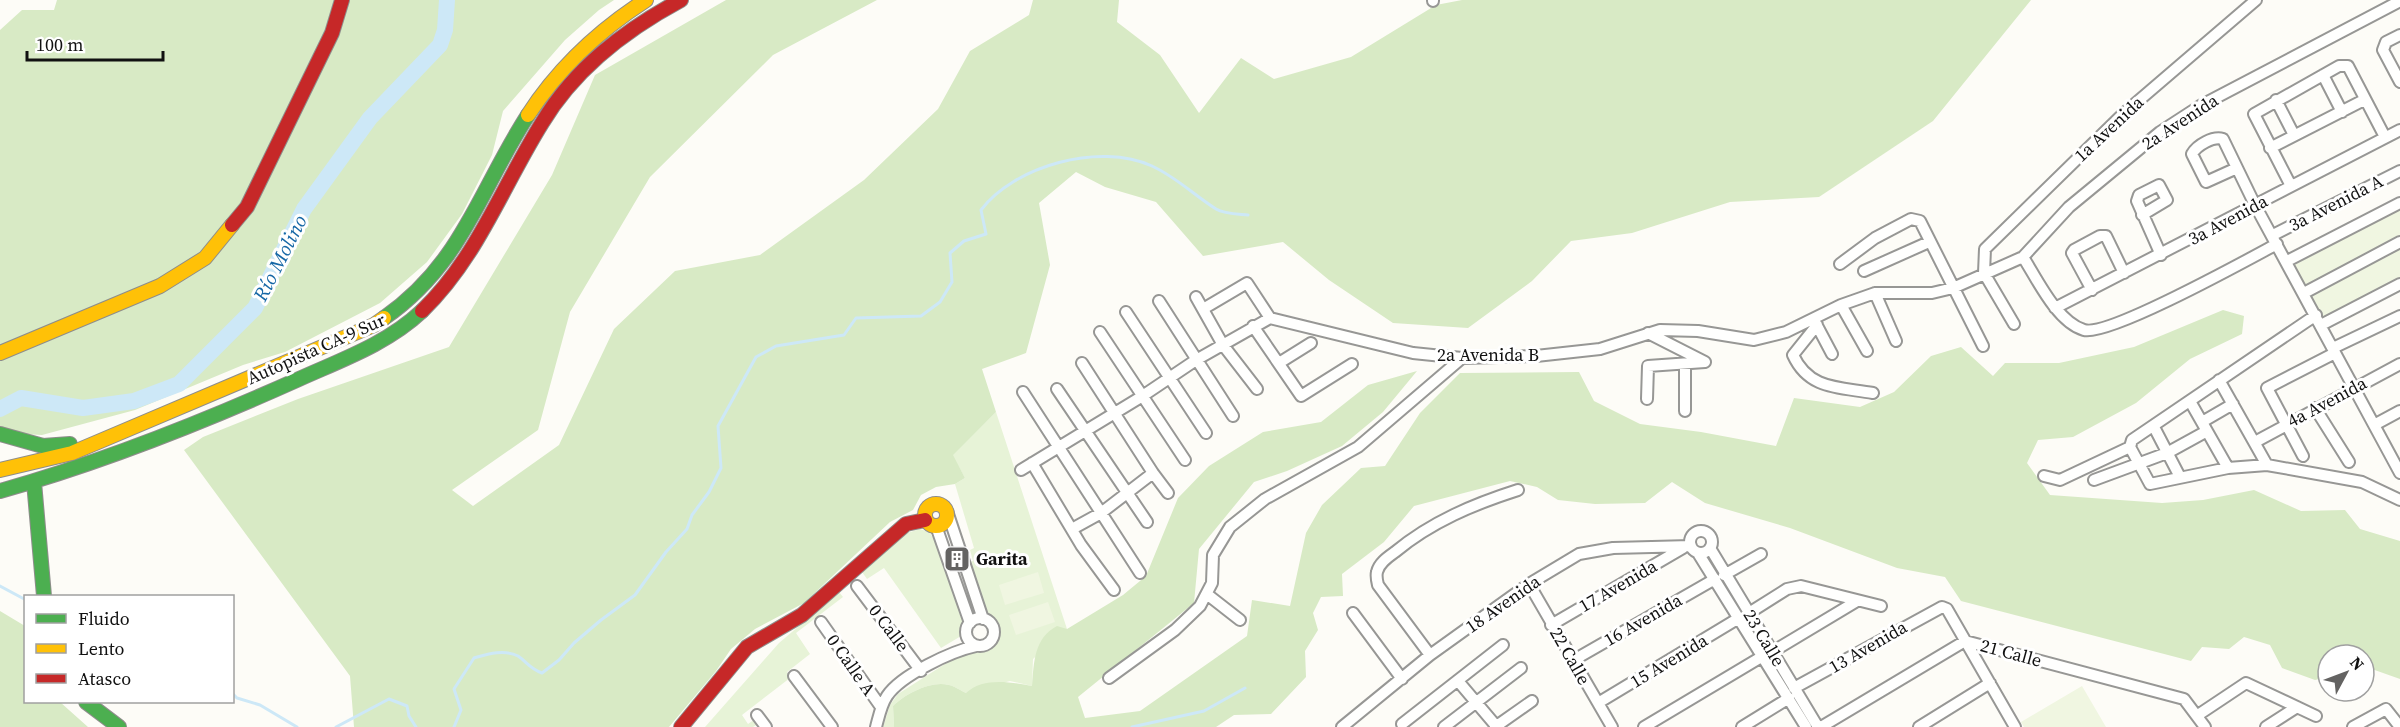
<svg xmlns="http://www.w3.org/2000/svg" width="2400" height="727" viewBox="0 0 2400 727" font-family="'Source Serif 4',serif">
  <style>
    .green { fill: #e7f3d7 }
    .forest { fill: #d8eac5 }
    .pitch { fill: #f0f6e1 }
    .lines { fill: none; stroke-linecap: round; stroke-linejoin: round }
    .stream { stroke: #cde8f7; stroke-width: 3 }
    .river { stroke: #cde8f7; stroke-width: 16 }
    .street-casing { stroke: #979795; stroke-width: 14 }
    .fast-casing { stroke: #8e8d8b; stroke-width: 16 }
    .slow-casing { stroke: #8e8d8b; stroke-width: 16 }
    .jam-casing { stroke: #8e8d8b; stroke-width: 16 }
    .street { stroke: #fffffe; stroke-width: 10 }
    .fast { stroke: #4caf50; stroke-width: 14 }
    .slow { stroke: #ffc107; stroke-width: 14 }
    .jam { stroke: #c62828; stroke-width: 14 }
    .labels { text-anchor: middle; stroke-width: 6; stroke-linejoin: round; paint-order: stroke }
    .street-label { font-size: 18px; fill: #111; stroke: #fff }
    .poi-label { font-size: 18px; font-weight: bold; fill: #111; stroke: #fff; text-anchor: start }
    .water-label { font-size: 20px; font-style: italic; fill: #1768a6; stroke: #fff }
  </style>
  <rect width="100%" height="100%" fill="#fdfcf7"/>
  <!-- green -->
  <path class="green" d="M996 412 1067 629 1033 659 1032 686 1010 681 966 693C961 691 955 686 949 685 931 680 905 694 893 706L894 727H883L890 705 898 694 970 648 977 651 988 650 999 636 998 627 985 613 969 562 973 561 970 550 974 548 955 484 965 478 952 455Z
    M920 529 929 532 936 542 963 623 961 636 941 648 884 568 867 579 862 572 904 534Z
    M839 592 843 597 796 633 810 654 787 672 790 678 742 715 748 724 755 719 758 724 753 727H705L779 643Z"/>
  <!-- forest -->
  <path class="forest" d="M57 0H614L599 10 565 40 503 111 492 155 462 214 427 262 380 303 285 352 243 365 135 410 42 435 0 433V30L22 10H54Z
    M726 0H877L773 55 650 177 570 312 538 430 452 490 473 506 559 445 614 329 675 271 760 255 864 180 938 109 970 51 1029 15 1033 0H1119L1117 22 1160 55 1199 113 1241 58 1274 79 1351 57 1436 5 1462 0H2031L1933 121 1819 197 1730 202 1632 233 1571 241 1532 281 1468 328 1393 323 1329 280 1283 242 1203 256 1156 202 1105 187 1076 172 1039 203 1050 265 1026 353 982 369 996 412 953 455 965 478 955 484 936 487 921 495 913 510 890 522 804 603 755 629 731 649 716 671 669 727H354L350 676 184 450 203 437 298 399 449 347 552 175 595 75Z
    M2223 310 2244 316 2242 334 2190 359 2136 403 2073 437 2038 440 2027 463 2050 495 2162 503 2203 500 2254 490 2301 511 2345 510 2360 529 2400 541V679L2369 668 2364 669V655H2328V677L2315 680 2282 668 2270 645 2244 637 2229 649 2202 647 2191 661 1961 601 1945 577 1897 568 1790 528 1705 503 1672 482 1645 503 1595 504 1558 500 1537 487 1510 481 1414 506 1384 542 1342 574 1343 596 1321 597 1313 613 1318 630 1305 651 1306 677 1271 714 1234 715 1216 727H894L893 706C905 694 931 680 949 685 955 686 961 691 966 693 983 677 1010 682 1032 686 1034 662 1034 638 1057 626L1067 629 1123 595 1146 576 1178 498 1209 466 1263 432 1321 422 1368 385 1417 371 1383 412 1342 446 1287 471 1254 482 1199 549 1194 603 1078 697 1085 718 1140 711 1247 636 1252 600 1290 606 1306 533 1322 505 1361 468 1385 466 1420 413 1460 373 1579 372 1594 401 1640 424 1701 432 1776 446 1794 398 1860 407 1894 392 1931 356 1961 347 1993 376 2005 363H2059L2134 347Z
    M0 611 25 626 26 702H60L88 727H0Z"/>
  <!-- pitch -->
  <path class="pitch" d="M2400 209V291L2327 327 2294 265Z
    M1038 572 1044 593 1005 605 999 585Z
    M1048 602 1055 622 1016 635 1009 615Z
    M2082 686 2106 727H2024L2021 722Z"/>
  <g class="lines">
    <!-- stream -->
    <path class="stream" d="M0 586 26 600
      M232 693 237 698 260 705 297 727
      M336 727 389 699 407 706 409 716 416 727
      M454 727 461 710 454 689 474 658C488 654 504 649 518 656 527 662 529 668 542 673L559 660 574 643 601 620 635 595 666 552 687 529 692 515 709 492 721 468 718 426 756 357 776 346 844 335 856 318 921 316 940 302 952 282 950 253 964 241 986 234 981 210C1014 166 1099 142 1152 166 1176 177 1194 195 1216 209 1224 214 1238 214 1248 215
      M1132 727 1204 711 1245 688"/>
    <!-- river -->
    <path class="river" d="M0 409 21 398 83 408 134 401 179 384 255 308 304 209 370 118 440 45 445 30 447 0"/>
    <!-- street casing -->
    <g class="street-casing">
      <path id="street" d="M1433 0V1
        M2400 35 2386 42 2383 50 2400 82
        M2323 75 2342 112
        M2276 100 2294 135
        M2270 148 2364 100
        M2237 168 2206 182 2192 154C2197 145 2213 136 2223 139L2255 205 2400 473
        M2291 186 2254 114 2339 66H2348L2385 137
        M2142 215 2167 200 2159 185 2139 195 2137 201 2161 255
        M2273 235 2400 171
        M2023 257C2037 279 2057 322 2084 330 2108 337 2249 259 2277 244
        M2287 261 2400 203
        M1840 264 1875 238 1911 219 1920 221 1983 346
        M1864 271 1929 242
        M2092 290 2072 253 2074 250 2100 236H2106L2124 273
        M1875 293 1896 341
        M2304 293 2400 242
        M1196 297 1223 345 1257 389
        M1159 301 1233 416
        M1841 305 1867 351
        M2055 308 2400 130
        M1203 309 1247 283 1270 318
        M1126 312 1206 433
        M1814 320 1832 354
        M2014 324 1984 273 1985 249 2123 114 2256 0
        M1817 325 1793 355C1809 390 1839 387 1873 393
        M2321 325 2400 284
        M1253 326 1301 396 1352 364
        M1100 332 1185 460
        M1648 333 1705 362
        M2333 348 2400 316
        M1082 363 1153 473 1168 493
        M1279 363 1311 343
        M2219 380 2267 465
        M1057 389 1147 522
        M1023 392 1140 573
        M1647 399 1648 366 1705 362
        M2191 403 2228 468
        M2315 408 2349 462
        M1685 411V365
        M2202 422 2233 404
        M2374 425 2400 411
        M2154 427 2180 477
        M2255 442 2400 364
        M2130 447 2150 484 2228 468 2267 465 2362 482 2400 500
        M2303 456 2267 388 2335 353
        M1032 463 1081 545 1114 590
        M1021 470 1141 397 1196 360 1270 318 1413 353 1462 358 1536 356 1600 349 1660 330 1698 331 1754 340 1786 332 1841 305 1875 293H1932L1953 288 2023 257 2069 207 2160 132 2200 106 2400 1
        M2044 476 2060 480 2130 447 2132 440 2316 315
        M2094 480 2167 453 2207 431
        M947 511 983 619
        M936 526 970 623
        M1072 529 1101 513 1153 473
        M1690 542a11 11 0 1 1 22 0a11 11 0 1 1-22 0Z
        M1710 548 1818 727
        M1698 553 1806 727
        M1724 575 1761 554
        M1529 584 1612 727
        M857 586 921 671
        M1208 595 1240 620
        M1353 613 1402 679
        M1749 613 1787 589 1801 586 1881 606
        M966 632a14 14 0 1 1 28 0a14 14 0 1 1-28 0Z
        M821 622 881 707
        M1551 625 1683 548
        M1772 652 1857 601
        M1430 655 1378 585C1377 581 1376 576 1377 572 1379 563 1388 557 1395 552 1431 522 1474 504 1518 490
        M1572 661 1715 579
        M794 676 832 727
        M1109 678 1175 630 1200 606 1212 583 1213 555 1230 527 1265 499 1358 447 1462 358
        M1458 681 1497 727
        M1794 688 1942 607 1947 609 2015 727
        M1598 703 1739 618
        M757 715 766 727
        M2198 715 2246 683 2316 716
        M1402 724 1503 645
        M876 727C879 716 881 705 887 696 901 675 952 651 976 646
        M1342 727 1430 655 1529 584 1579 554 1613 548 1691 546
        M1444 727 1521 668
        M1495 727 1532 701
        M1644 727 1763 656
        M1742 727 1789 698
        M1821 727 1965 641 2184 699 2205 727
        M1919 727 1990 683
        M2266 727 2297 707
        M2353 727 2386 709 2400 727"/>
    </g>
    <!-- fast casing -->
    <g class="fast-casing">
      <path id="fast" d="M384 318C462 264 479 191 528 115
        M0 434 43 446 70 444
        M34 482 44 596
        M0 491C103 462 201 423 299 379 341 360 387 344 422 311
        M86 702 119 727"/>
    </g>
    <!-- slow casing -->
    <g class="slow-casing">
      <path id="slow" d="M528 115C559 67 598 31 646 0
        M0 353 160 286 205 258 232 225
        M0 470 72 453 374 325 384 318
        M925 515a11 11 0 1 1 22 0a11 11 0 1 1-22 0Z"/>
    </g>
    <!-- jam casing -->
    <g class="jam-casing">
      <path id="jam" d="M232 225 247 207 332 33 342 0
        M422 311C477 258 502 187 542 123 575 68 625 30 681 0
        M681 727 747 647 802 615 906 524 925 520"/>
    </g>
    <!-- street -->
    <use href="#street" class="street"/>
    <!-- fast -->
    <use href="#fast" class="fast"/>
    <!-- slow -->
    <use href="#slow" class="slow"/>
    <!-- jam -->
    <use href="#jam" class="jam"/>
  </g>
  <!-- icons -->
  <defs>
    <g id="building-square" transform="scale(1.35)"><rect x="-9" y="-9" width="18" height="18" rx="4" fill="#646362" stroke="#fff"/><path d="M-4-6H4V6H1V3H-1V6H-4ZM-2.5-4.3h1.7v1.8h-1.7ZM.8-4.3h1.7v1.8H.8ZM-2.5-1h1.7V.8h-1.7ZM.8-1h1.7V.8H.8Z" fill="#fff"/></g>
  </defs>
  <g fill-rule="evenodd">
    <use href="#building-square" x="957" y="559"/>
  </g>
  <g class="labels">
    <!-- street labels -->
    <g class="street-label">
      <text transform="translate(2180 122) rotate(-33)" y="6">2a Avenida</text>
      <text transform="translate(2109 129) rotate(-43)" y="6">1a Avenida</text>
      <text transform="translate(2336 203) rotate(-27)" y="6">3a Avenida A</text>
      <text transform="translate(2228 220) rotate(-28)" y="6">3a Avenida</text>
      <text transform="translate(316 349) rotate(-24)" y="6">Autopista CA-9 Sur</text>
      <text x="1488" y="361">2a Avenida B</text>
      <text transform="translate(2327 402) rotate(-28)" y="6">4a Avenida</text>
      <text transform="translate(1618 586) rotate(-30)" y="6">17 Avenida</text>
      <text transform="translate(1503 604) rotate(-35)" y="6">18 Avenida</text>
      <text transform="translate(1643 620) rotate(-30)" y="6">16 Avenida</text>
      <text transform="translate(889 628) rotate(53)" y="6">0 Calle</text>
      <text transform="translate(1764 638) rotate(59)" y="6">23 Calle</text>
      <text transform="translate(1868 647) rotate(-30)" y="6">13 Avenida</text>
      <text transform="translate(2011 653) rotate(15)" y="6">21 Calle</text>
      <text transform="translate(1570 656) rotate(60)" y="6">22 Calle</text>
      <text transform="translate(1669 661) rotate(-31)" y="6">15 Avenida</text>
      <text transform="translate(851 665) rotate(55)" y="6">0 Calle A</text>
    </g>
    <!-- poi labels -->
    <g class="poi-label">
      <text x="976" y="565">Garita</text>
    </g>
    <!-- water labels -->
    <g class="water-label">
      <text transform="translate(280 258) rotate(-63)" y="7">Río Molino</text>
    </g>
  </g>
  <!-- legend -->
  <rect x="24" y="595" width="210" height="108" fill="#ffffff" stroke="#a0a0a0" stroke-width="1.5"/>
  <rect x="36" y="614" width="30" height="9" fill="#4caf50" stroke="#a0a0a0" stroke-width="1.5"/>
  <text x="78" y="625" font-size="18" fill="#111111">Fluido</text>
  <rect x="36" y="644" width="30" height="9" fill="#ffc107" stroke="#a0a0a0" stroke-width="1.5"/>
  <text x="78" y="655" font-size="18" fill="#111111">Lento</text>
  <rect x="36" y="674" width="30" height="9" fill="#c62828" stroke="#a0a0a0" stroke-width="1.5"/>
  <text x="78" y="685" font-size="18" fill="#111111">Atasco</text>
  <!-- north arrow -->
  <g transform="translate(2346 673) rotate(49)"><circle r="28" fill="#ffffff" stroke="#a0a0a0" stroke-width="1.5"/>
  <path d="M0-4.5L10 22L0 15L-10 22Z" fill="#646362"/>
  <text y="-9" font-size="16" font-weight="bold" text-anchor="middle" fill="#111111">N</text>
  </g>
  <!-- scale -->
  <path d="M27 51v9h136v-9" fill="none" stroke="#111111" stroke-width="3"/>
  <text x="36" y="51" font-size="18" fill="#111111" stroke="#ffffff" stroke-width="4.5" paint-order="stroke">100 m</text>
</svg>
